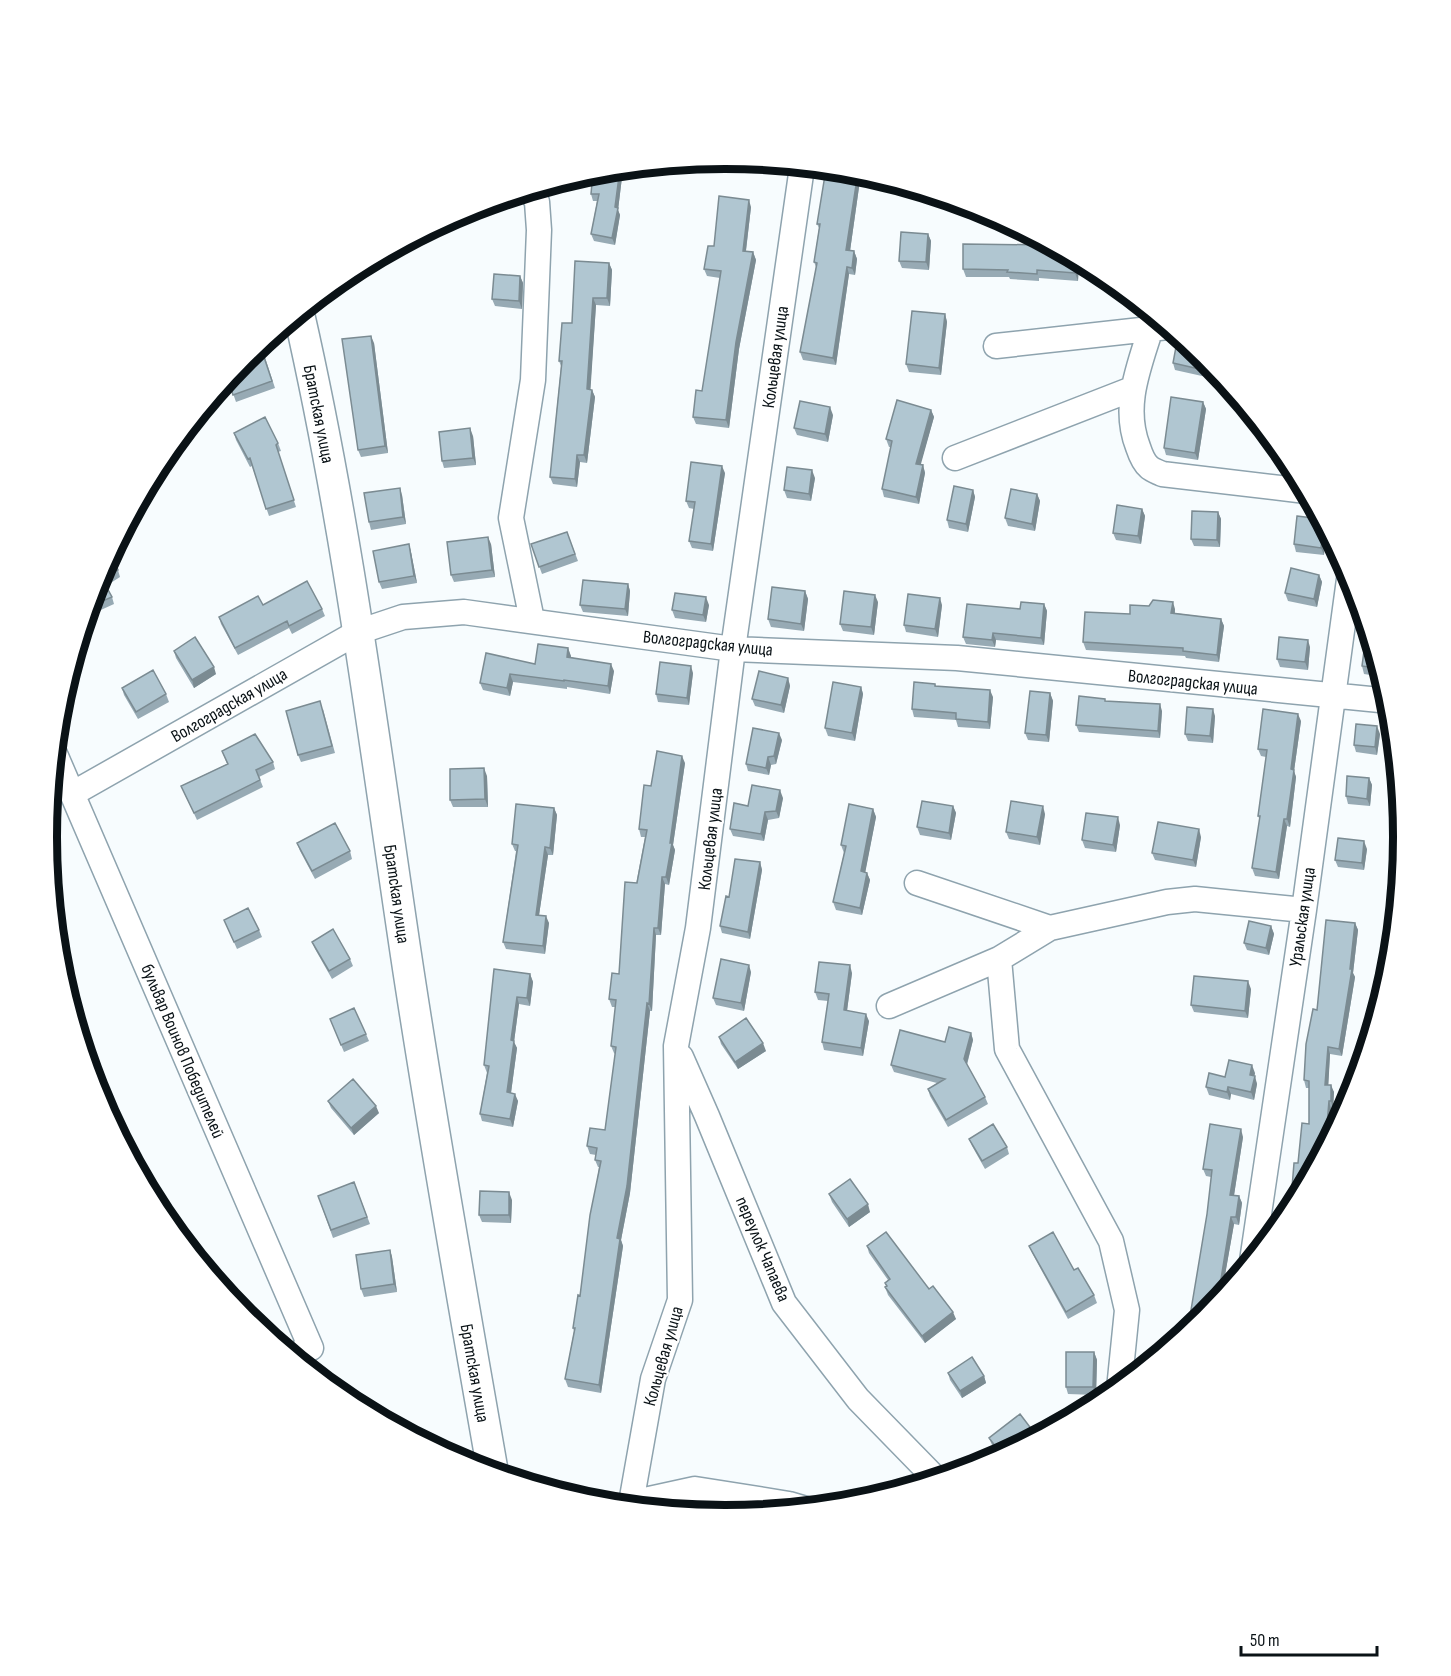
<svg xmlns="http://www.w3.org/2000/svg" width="1451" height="1676" viewBox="0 0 1451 1676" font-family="'Sofia Sans Condensed',sans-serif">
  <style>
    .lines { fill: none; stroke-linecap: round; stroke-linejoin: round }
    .minor-casing { stroke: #8ea3ae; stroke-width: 27 }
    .major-casing { stroke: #8ea3ae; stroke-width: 33 }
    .minor { stroke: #fff; stroke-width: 24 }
    .major { stroke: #fff; stroke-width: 30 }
    .wall { fill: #97aab4 }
    .shaded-wall { fill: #7b8b92 }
    .building { fill: #b0c6d1; stroke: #7b8b92; stroke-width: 1.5 }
    .labels { text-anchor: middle; stroke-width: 4.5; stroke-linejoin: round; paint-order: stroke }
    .street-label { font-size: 18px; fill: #0a1216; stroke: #fff }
    .rim { fill: none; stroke: #0a1216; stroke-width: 8 }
  </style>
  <rect width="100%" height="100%" fill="#f7fcfe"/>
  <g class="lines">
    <!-- minor casing -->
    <g class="minor-casing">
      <path id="minor" d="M531 191 537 202 539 230 533 380 511 518 532 620
        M1151 328C1139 367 1122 406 1138 447 1140 453 1144 463 1149 467 1152 470 1158 472 1162 474L1306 491
        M996 346 1168 327
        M955 458 1132 389
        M55 754 311 1348 291 1356
        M72 794 358 632 403 617 464 612 733 649 957 658 1390 701
        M917 883 1050 928 1167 902 1195 899 1304 910
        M999 959 1007 1049 1111 1241 1127 1310 1119 1389
        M889 1006 999 959 1050 928
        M681 1057 707 1116 784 1303 858 1399 937 1480
        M1252 1261 1304 910 1350 572
        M631 1503 695 1489 789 1504 806 1509
        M628 1507 631 1503 653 1379 680 1300 676 1046 698 928 733 649 802 167"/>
    </g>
    <!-- major casing -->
    <g class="major-casing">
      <path id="major" d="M299 314C347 525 374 741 406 955 432 1128 463 1301 493 1473"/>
    </g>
    <!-- minor -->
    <use href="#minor" class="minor"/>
    <!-- major -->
    <use href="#major" class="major"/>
  </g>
  <!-- wall -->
  <path class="wall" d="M729 159 767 163 766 171 731 166Z
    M623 169 618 210 620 215 615 245 594 241 591 234 597 201H593L591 194 593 172Z
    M858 172 861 173 850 251H854L857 259 855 275 849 274 836 365 803 360 800 352 816 267 814 262 819 228 817 224Z
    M751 207 746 251 753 252 756 260 739 349 729 428 696 424 693 417 702 391 720 278 707 276 704 269 714 246Z
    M928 234 931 241 929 270 902 268 899 261Z
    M1079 261 1078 281 1039 278V281L1010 279 1009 277H966L963 269Z
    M609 263 612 270 610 306 596 305 590 390H592L595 397 587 463 580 462 577 487 553 484 550 477 561 366 559 361 572 323Z
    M352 271 355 284 333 289 332 287Z
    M520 276 523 283 522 309 495 306 492 299Z
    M945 314 947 322 941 375 909 372 906 364Z
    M374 343 388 453 361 457 358 450Z
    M261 345 275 388 236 402 228 379Z
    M1206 358 1211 378 1175 370 1173 363Z
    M1203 402 1206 409 1198 460 1166 455 1164 448Z
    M931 410 934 417 920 465H923L925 473 919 504 884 497 882 489 891 447H889L886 439Z
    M833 415 828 442 797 435 794 428Z
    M234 433 278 443 281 451 278 452 296 507 269 516 252 466 250 467 236 440Z
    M473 436 476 465 444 468 442 461Z
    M725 473 713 551 692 548 689 541 694 509 689 508 686 501Z
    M815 478 811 501 787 498 784 490Z
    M973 490 975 497 968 532 949 528 947 520Z
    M1037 494 1040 501 1035 531 1008 526 1005 518Z
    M402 495 406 524 371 530 369 522Z
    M1142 509 1145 516 1141 544 1116 540 1113 533Z
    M1218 512 1221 519 1220 547 1194 546 1191 539Z
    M1321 519 1324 555 1296 552 1294 544Z
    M567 532 578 561 542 574 531 544Z
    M409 544 411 552 417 583 382 589 379 582Z
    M491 544 495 577 454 582 451 575Z
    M118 570 120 577 106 586 112 597 114 604 92 614 89 608 98 578Z
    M1319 575 1322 582 1317 607 1288 601 1285 593Z
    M628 584 630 591 628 616 583 612 580 605Z
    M805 591 808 599 804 631 771 627 768 619Z
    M878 602 874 635 843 631 840 624Z
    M1044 604 1047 611 1044 645 996 640 995 647 966 644 963 637 1020 609Z
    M263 605 322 609 325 616 292 634 289 628 238 655 221 624 219 617Z
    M709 605 706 622 675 618 672 610Z
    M942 605 938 637 906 632 904 625Z
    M1175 609V613L1221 619 1224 626 1219 662 1186 658 1185 656 1086 650 1083 642 1130 614Z
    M1370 636 1383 677 1364 674 1362 666Z
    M1310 647 1308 670 1280 667 1277 659Z
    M568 648 571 657 614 671 610 694 567 687V689L513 682 510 696 483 690 480 683 535 664Z
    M174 651 216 674 194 688 176 658Z
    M693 673 689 705 658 702 656 694Z
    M788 678 790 686 784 713 755 706 752 699Z
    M935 684 936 686 993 697 990 729 958 727 956 720 914 717 912 709Z
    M861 687 863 694 855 741 828 736 825 728Z
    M122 688 166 694 169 702 138 719 124 695Z
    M1050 693 1053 701 1049 742 1028 740 1025 733Z
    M1106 701 1162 711 1160 738 1079 732 1076 725Z
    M323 709 335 753 301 762 298 755Z
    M1215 716 1213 743 1188 741 1185 734Z
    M1301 721 1294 771 1296 777 1290 827 1287 826 1279 879 1255 876 1252 868 1260 820 1258 816 1266 757 1261 756 1258 749Z
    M1380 734 1377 755 1356 752 1354 745Z
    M782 740 776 764 771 765 769 775 748 771 746 764Z
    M222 751 273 762 275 769 259 777 263 787 197 820 181 786 227 764Z
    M685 763 673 845 675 850 669 885 665 884 661 935H656L652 1011H650L630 1193 621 1240 623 1246 601 1393 568 1387 565 1379 574 1331 573 1328 580 1296 599 1167H598L595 1160 596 1155 590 1154 587 1146 605 1130 615 1054 614 1053 611 1046 616 1007H612L609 999 619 974 645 837H641L639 829 651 786Z
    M487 776 488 807H453L450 800Z
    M1369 778 1372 785 1370 806 1348 804 1346 796Z
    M783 798 779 818 768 820 764 841 733 836 730 829 748 806Z
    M953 806 956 813 951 840 920 835 917 827Z
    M554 808 557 815 553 855H548L539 915 549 923 545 954 506 949 503 942 516 851H515L512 844Z
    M873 809 876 817 865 872 867 873 870 880 862 915 836 910 833 902 844 853 841 845Z
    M1045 814 1040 845 1009 839 1006 832Z
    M1120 825 1116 852 1085 848 1082 840Z
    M1201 837 1196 867 1155 860 1152 853Z
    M297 843 350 851 352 859 315 879 300 851Z
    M1367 849 1364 870 1338 867 1335 860Z
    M760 862 762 870 750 939 722 933 720 926 729 897Z
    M224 920 259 930 262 937 237 949Z
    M1355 923 1358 930 1353 973 1355 977 1342 1056 1330 1054 1328 1085 1334 1092 1333 1109H1331L1329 1143 1290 1216 1298 1163 1309 1124V1088H1306L1304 1080 1317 1010Z
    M1271 926 1274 934 1269 955 1247 950 1244 943Z
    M312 942 350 959 353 966 332 979 315 949Z
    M494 969 530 974 533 982 530 1006 519 1004 514 1042 517 1048 511 1093 518 1101 513 1127 482 1121 480 1114 487 1073 484 1065Z
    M751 972 744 1011 716 1005 713 998Z
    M852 973 847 1011 869 1021 863 1056 824 1050 822 1042 828 1001 818 1000 815 992Z
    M1251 989 1248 1018 1194 1012 1191 1005Z
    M330 1019 366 1034 369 1041 344 1052Z
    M971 1033 973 1040 967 1065 985 1097 988 1104 948 1127 930 1096 928 1089 937 1083 894 1072 891 1065Z
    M719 1037 766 1051 738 1069 721 1044Z
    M1255 1073 1254 1076 1257 1084 1254 1100 1231 1094 1230 1100 1209 1095 1206 1087 1225 1077Z
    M328 1101 379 1113 354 1135 331 1108Z
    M1243 1137 1234 1195 1239 1196 1242 1203 1239 1225 1234 1224 1224 1280 1228 1288 1227 1292 1205 1318 1211 1177 1206 1176 1203 1169Z
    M969 1139 1007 1147 1009 1154 985 1169 972 1146Z
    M354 1182 370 1224 333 1238 318 1196Z
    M829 1194 870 1212 849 1227 832 1202Z
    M512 1200 511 1223 482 1222 479 1215Z
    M867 1246 929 1289 956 1319 925 1343 888 1295 885 1287 886 1286 885 1283 888 1280 869 1253Z
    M1029 1246 1074 1270 1094 1295 1097 1303 1068 1319 1032 1253Z
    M390 1250 392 1257 397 1292 364 1297 361 1289Z
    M1094 1352 1097 1360 1096 1395 1068 1394 1066 1387Z
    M948 1373 984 1376 986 1383 962 1398 950 1380Z
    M989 1438H1037L1001 1457 992 1445Z"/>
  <!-- shaded-wall -->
  <path class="shaded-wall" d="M763 163H767L766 171 763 164Z
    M620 169H623L618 210 620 215 615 245 612 238Z
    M858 172 861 173 849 258 846 250Z
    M749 200 751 207 745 258 743 251Z
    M928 234 931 241 929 270 926 262Z
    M854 251 857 259 855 275 852 268Z
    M753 252 756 260 739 349 729 428 726 420 736 342Z
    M1076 259 1079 261 1078 281 1075 273Z
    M609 263 612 270 610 306 607 298Z
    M847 267 849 274 836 365 833 358Z
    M520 276 523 283 522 309 519 301Z
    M593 298 596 305 590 397 587 389Z
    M945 314 947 322 941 375 939 368Z
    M371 336 374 343 388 453 385 446Z
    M1210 363 1213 367 1211 378 1208 371Z
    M592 390 595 397 587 463 584 455Z
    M1203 402 1206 409 1198 460 1195 453Z
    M830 407 833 415 828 442 825 434Z
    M931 410 934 417 919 471 916 464Z
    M470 428 473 436 476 465 473 458Z
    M577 455 580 462 577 487 575 479Z
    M923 465 925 473 919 504 916 497Z
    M722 466 725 473 713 551 711 544Z
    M812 470 815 478 811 501 809 494Z
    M400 488 402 495 406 524 403 517Z
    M973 490 975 497 968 532 966 524Z
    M1037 494 1040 501 1035 531 1032 524Z
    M1142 509 1145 516 1141 544 1138 536Z
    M1218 512 1221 519 1220 547 1217 540Z
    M1324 525 1327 530 1324 555 1321 548Z
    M488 537 491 544 495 577 492 570Z
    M409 544 411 552 417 583 414 576Z
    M1319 575 1322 582 1317 607 1314 599Z
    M628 584 630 591 628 616 625 609Z
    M805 591 808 599 804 631 801 624Z
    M875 595 878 602 874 635 871 627Z
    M706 597 709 605 706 622 703 615Z
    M940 598 942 605 938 637 935 629Z
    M1173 602 1175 609 1174 620 1171 613Z
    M1044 604 1047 611 1044 645 1041 638Z
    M1221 619 1224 626 1219 662 1217 655Z
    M993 633 996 640 995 647 992 640Z
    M1308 640 1310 647 1308 670 1305 662Z
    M568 648 571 656 570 664 567 657Z
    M611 664 614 671 610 694 608 686Z
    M691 666 693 673 689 705 687 698Z
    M214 667 216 674 194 688 192 680Z
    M510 674 513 682 510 696 507 688Z
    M788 678 790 686 784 713 781 705Z
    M861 687 863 694 855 741 852 733Z
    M990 690 993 697 990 729 988 722Z
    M1050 693 1053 701 1049 742 1046 735Z
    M1160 704 1162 711 1160 738 1158 731Z
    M1213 709 1215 716 1213 743 1210 736Z
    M1298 714 1301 721 1294 771 1296 777 1290 827 1287 819 1291 769Z
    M1377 726 1380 734 1377 755 1375 747Z
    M779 733 782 740 776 764 774 756Z
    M682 756 685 763 673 845 675 850 669 885 666 877 670 843Z
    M768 757 771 765 769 775 766 768Z
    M484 768 487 776 488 807 485 799Z
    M1369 778 1372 785 1370 806 1367 799Z
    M780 790 783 798 779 818 776 811Z
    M953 806 956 813 951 840 949 833Z
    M1043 806 1045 814 1040 845 1037 837Z
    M554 808 557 815 553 855 550 848Z
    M873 809 876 817 864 879 861 871Z
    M765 812 768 820 764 841 761 834Z
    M1118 817 1120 825 1116 852 1113 845Z
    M1284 819 1287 826 1279 879 1276 872Z
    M1199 829 1201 837 1196 867 1193 860Z
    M1364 841 1367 849 1364 870 1362 863Z
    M545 847 548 855 538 922 536 915Z
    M760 862 762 870 750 939 748 932Z
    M867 873 870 880 862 915 860 908Z
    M662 877 665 884 661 935 658 928Z
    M546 916 549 923 545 954 543 946Z
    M1355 923 1358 930 1353 973 1355 977 1342 1056 1339 1049Z
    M1271 926 1274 934 1269 955 1266 948Z
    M654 928 656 935 652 1011 649 1004Z
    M749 965 751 972 744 1011 741 1003Z
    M850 965 852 973 846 1018 844 1010Z
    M530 974 533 982 530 1006 527 998Z
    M1248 981 1251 989 1248 1018 1245 1011Z
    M517 997 519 1004 514 1042 517 1048 510 1100 507 1092 511 1040Z
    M647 1003 650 1011 630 1193 621 1240 623 1246 601 1393 599 1385Z
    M866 1014 869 1021 863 1056 861 1048Z
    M971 1033 973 1040 966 1067 964 1059Z
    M763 1043 766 1051 738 1069 735 1062Z
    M1328 1047 1330 1054 1328 1092 1325 1085Z
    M1252 1065 1255 1073 1253 1083 1250 1075Z
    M1255 1076 1257 1084 1254 1100 1251 1092Z
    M1331 1085 1334 1092 1333 1109 1331 1101Z
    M1228 1087 1231 1094 1230 1100 1227 1092Z
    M515 1094 518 1101 513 1127 510 1119Z
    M1329 1101 1331 1109 1329 1143 1325 1149Z
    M376 1106 379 1113 354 1135 351 1128Z
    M1241 1129 1243 1137 1233 1202 1230 1195Z
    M509 1192 512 1200 511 1223 509 1215Z
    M1239 1196 1242 1203 1239 1225 1236 1217Z
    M868 1204 870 1212 849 1227 847 1219Z
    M1231 1217 1234 1224 1223 1287 1221 1279Z
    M390 1250 392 1257 397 1292 394 1284Z
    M1226 1280 1228 1288 1227 1292 1222 1298Z
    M953 1312 956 1319 925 1343 922 1336Z
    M1094 1352 1097 1360 1096 1395 1093 1387Z
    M984 1376 986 1383 962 1398 960 1391Z
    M1036 1435 1037 1438 1018 1448Z
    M587 1488 590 1496 588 1503 585 1501Z"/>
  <!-- building -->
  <path class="building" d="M732 160 763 163V164Z
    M620 169 615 207 618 208 612 238 591 234 599 194H591L593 172Z
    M826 169 858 172 846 250 854 251 852 268 847 267 833 358 800 352 817 263 814 262 820 224H817Z
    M719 196 749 200 743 251 753 252 736 342 726 420 693 417 696 390 702 391 721 271 704 269 708 246H714Z
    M901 232 928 234 926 262 899 261Z
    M963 244 1050 245 1076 259 1075 273 1037 270V274L1007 272 1008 270 963 269Z
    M575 261 609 263 607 298H593L587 389 592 390 584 455H577L575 479 550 477 562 361H559L562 323H572Z
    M351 272 352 276 342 279 349 273Z
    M494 274 520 276 519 301 492 299Z
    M912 311 945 314 939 368 906 364Z
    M371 336 385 446 358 450 342 339Z
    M1178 336 1206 358 1210 363 1208 371 1173 363Z
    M260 345 272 381 233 395 228 379 246 358Z
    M1171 397 1203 402 1195 453 1164 448Z
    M897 400 931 410 916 464 923 465 916 497 882 489 892 441 886 439Z
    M800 401 830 407 825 434 794 428Z
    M265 417 278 443 276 445 294 500 266 509 250 458 248 459 234 433Z
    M470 428 473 458 442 461 439 432Z
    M691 462 722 466 711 544 689 541 695 502 686 501Z
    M787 467 812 470 809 494 784 490Z
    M954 486 973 490 966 524 947 520Z
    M400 488 403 517 369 522 364 493Z
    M1011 489 1037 494 1032 524 1005 518Z
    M1117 505 1142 509 1138 536 1113 533Z
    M1192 511 1218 512 1217 540 1191 539Z
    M1297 516 1321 519 1324 525 1321 548 1294 544Z
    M567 532 575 554 539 567 531 544Z
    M488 537 492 570 451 575 447 542Z
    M409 544 414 576 379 582 373 551Z
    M111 555 118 570 102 579 112 597 89 607 98 578Z
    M1291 568 1319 575 1314 599 1285 593Z
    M583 580 628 584 625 609 580 605Z
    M307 581 322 609 289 626 287 621 235 648 219 617 258 596 263 605Z
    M772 587 805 591 801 624 768 619Z
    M844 591 875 595 871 627 840 624Z
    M675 593 706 597 703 615 672 610Z
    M908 594 940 598 935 629 904 625Z
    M1153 600 1173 602 1171 613 1221 619 1217 655 1183 651V648L1083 642 1085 612 1130 614V605L1149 606Z
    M1021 602 1044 604 1041 638 993 633 992 640 963 637 967 604 1020 609Z
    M1366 636H1370L1380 669 1362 666Z
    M195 637 214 667 192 680 174 651Z
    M1279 637 1308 640 1305 662 1277 659Z
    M538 644 568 648 567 657 611 664 608 686 564 680V681L510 674 507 688 480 683 486 653 535 664Z
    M660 662 691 666 687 698 656 694Z
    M153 670 166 694 136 712 122 688Z
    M759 671 788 678 781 705 752 699Z
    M833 682 861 687 852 733 825 728Z
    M914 682 935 684V686L990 690 988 722 956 719V713L912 709Z
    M1030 691 1050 693 1046 735 1025 733Z
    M1079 696 1105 699V701L1160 704 1158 731 1076 725Z
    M320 701 332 746 298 755 286 711Z
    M1187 707 1213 709 1210 736 1185 734Z
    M1263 709 1298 714 1291 769 1294 770 1287 819H1284L1276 872 1252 868 1260 816H1258L1267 750 1258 749Z
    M1356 724 1377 726 1375 747 1354 745Z
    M753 728 779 733 774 756 768 757 766 768 746 764Z
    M255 734 273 762 256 770 260 780 194 813 181 786 228 764 222 751Z
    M657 751 682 756 670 843H672L666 877H662L658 928H654L649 1004 647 1003 627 1186 617 1238 620 1239 599 1385 565 1379 575 1328H573L578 1295 580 1296 590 1215 601 1161 595 1160 597 1148 587 1146 590 1128 605 1130 616 1047 611 1046 616 1000 609 999 612 973 619 974 625 882 637 883 647 830 639 829 644 785 651 786Z
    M484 768 485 799 450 800V769Z
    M1347 776 1369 778 1367 799 1346 796Z
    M752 785 780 790 776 811 765 812 761 834 730 829 734 803 748 806Z
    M922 801 953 806 949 833 917 827Z
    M1011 801 1043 806 1037 837 1006 832Z
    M516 804 554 808 550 848 545 847 536 915 546 916 543 946 503 942 518 845 512 844Z
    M849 804 873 809 861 871 867 873 860 908 833 902 846 846 841 845Z
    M1086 813 1118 817 1113 845 1082 840Z
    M1158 822 1199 829 1193 860 1152 853Z
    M335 823 350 851 312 871 297 843Z
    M1338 838 1364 841 1362 863 1335 860Z
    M735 859 760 862 748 932 720 926 726 896 729 897Z
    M248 908 259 930 234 942 224 920Z
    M1326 920 1355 923 1350 969H1352L1339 1049 1328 1047 1325 1085H1331V1101H1329L1325 1148H1322L1321 1157 1290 1216 1287 1219 1288 1212H1290L1294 1163H1298L1302 1123 1309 1124V1081L1304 1080 1306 1044 1313 1009 1317 1010Z
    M1249 921 1271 926 1266 948 1244 943Z
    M333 929 350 959 329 971 312 942Z
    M721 959 749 965 741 1003 713 998Z
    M819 962 850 965 844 1010 866 1014 861 1048 822 1042 829 994 815 992Z
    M494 969 530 974 527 998 517 997 511 1040 514 1041 507 1092 515 1094 510 1119 480 1114 489 1066 484 1065Z
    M1194 976 1248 981 1245 1011 1191 1005Z
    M354 1008 366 1034 341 1045 330 1019Z
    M746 1018 763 1043 735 1062 719 1037Z
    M949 1027 971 1033 964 1059 985 1097 946 1120 928 1089 945 1079 891 1065 900 1030 945 1042Z
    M1229 1060 1252 1065 1250 1075 1255 1076 1251 1092 1228 1087 1227 1092 1206 1087 1209 1073 1225 1077Z
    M353 1079 376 1106 351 1128 328 1101Z
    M993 1124 1007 1147 982 1161 969 1139Z
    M1210 1124 1241 1129 1230 1195 1239 1196 1236 1217H1231L1221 1279 1226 1280 1222 1298 1205 1318 1187 1334 1207 1214 1212 1170 1203 1169Z
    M850 1179 868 1204 847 1219 829 1194Z
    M354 1182 367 1217 331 1230 318 1196Z
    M480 1191 509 1192V1215H479Z
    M886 1232 929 1289 933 1286 953 1312 922 1336 885 1287 887 1286 885 1283 890 1279 867 1246Z
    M1053 1232 1074 1270 1078 1268 1094 1295 1066 1312 1029 1246Z
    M390 1250 394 1284 361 1289 356 1255Z
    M1066 1352H1094L1093 1387H1066Z
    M972 1357 984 1376 960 1391 948 1373Z
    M1020 1414 1036 1435 1018 1448 1003 1456 989 1438Z
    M553 1482 587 1488 585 1501 551 1491Z"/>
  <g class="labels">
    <!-- street labels -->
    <g class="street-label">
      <text transform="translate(775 357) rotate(-82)" y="6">Кольцевая улица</text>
      <text transform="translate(319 414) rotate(79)" y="6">Братская улица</text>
      <text transform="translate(708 643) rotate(6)" y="6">Волгоградская улица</text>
      <text transform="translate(1193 682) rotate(6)" y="6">Волгоградская улица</text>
      <text transform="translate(229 705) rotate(-30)" y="6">Волгоградская улица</text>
      <text transform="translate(710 839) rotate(-83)" y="6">Кольцевая улица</text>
      <text transform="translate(397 894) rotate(82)" y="6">Братская улица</text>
      <text transform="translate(1302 917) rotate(-82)" y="6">Уральская улица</text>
      <text transform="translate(183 1051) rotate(67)" y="6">бульвар Воинов Победителей</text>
      <text transform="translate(763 1249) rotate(67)" y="6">переулок Чапаева</text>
      <text transform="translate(663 1356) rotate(-74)" y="6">Кольцевая улица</text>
      <text transform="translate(475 1373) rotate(80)" y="6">Братская улица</text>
    </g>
  </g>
  <!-- crop -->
  <path d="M0 0H1451V1676H0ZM57 837a668 668 0 1 1 1336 0a668 668 0 1 1-1336 0Z" fill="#fff" fill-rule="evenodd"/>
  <path class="rim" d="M57 837a668 668 0 1 1 1336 0a668 668 0 1 1-1336 0Z"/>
  <!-- scale -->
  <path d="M1241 1646v9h136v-9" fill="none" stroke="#0a1216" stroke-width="3"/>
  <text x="1250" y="1646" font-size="18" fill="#0a1216" stroke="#ffffff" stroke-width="4.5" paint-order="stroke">50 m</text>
</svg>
